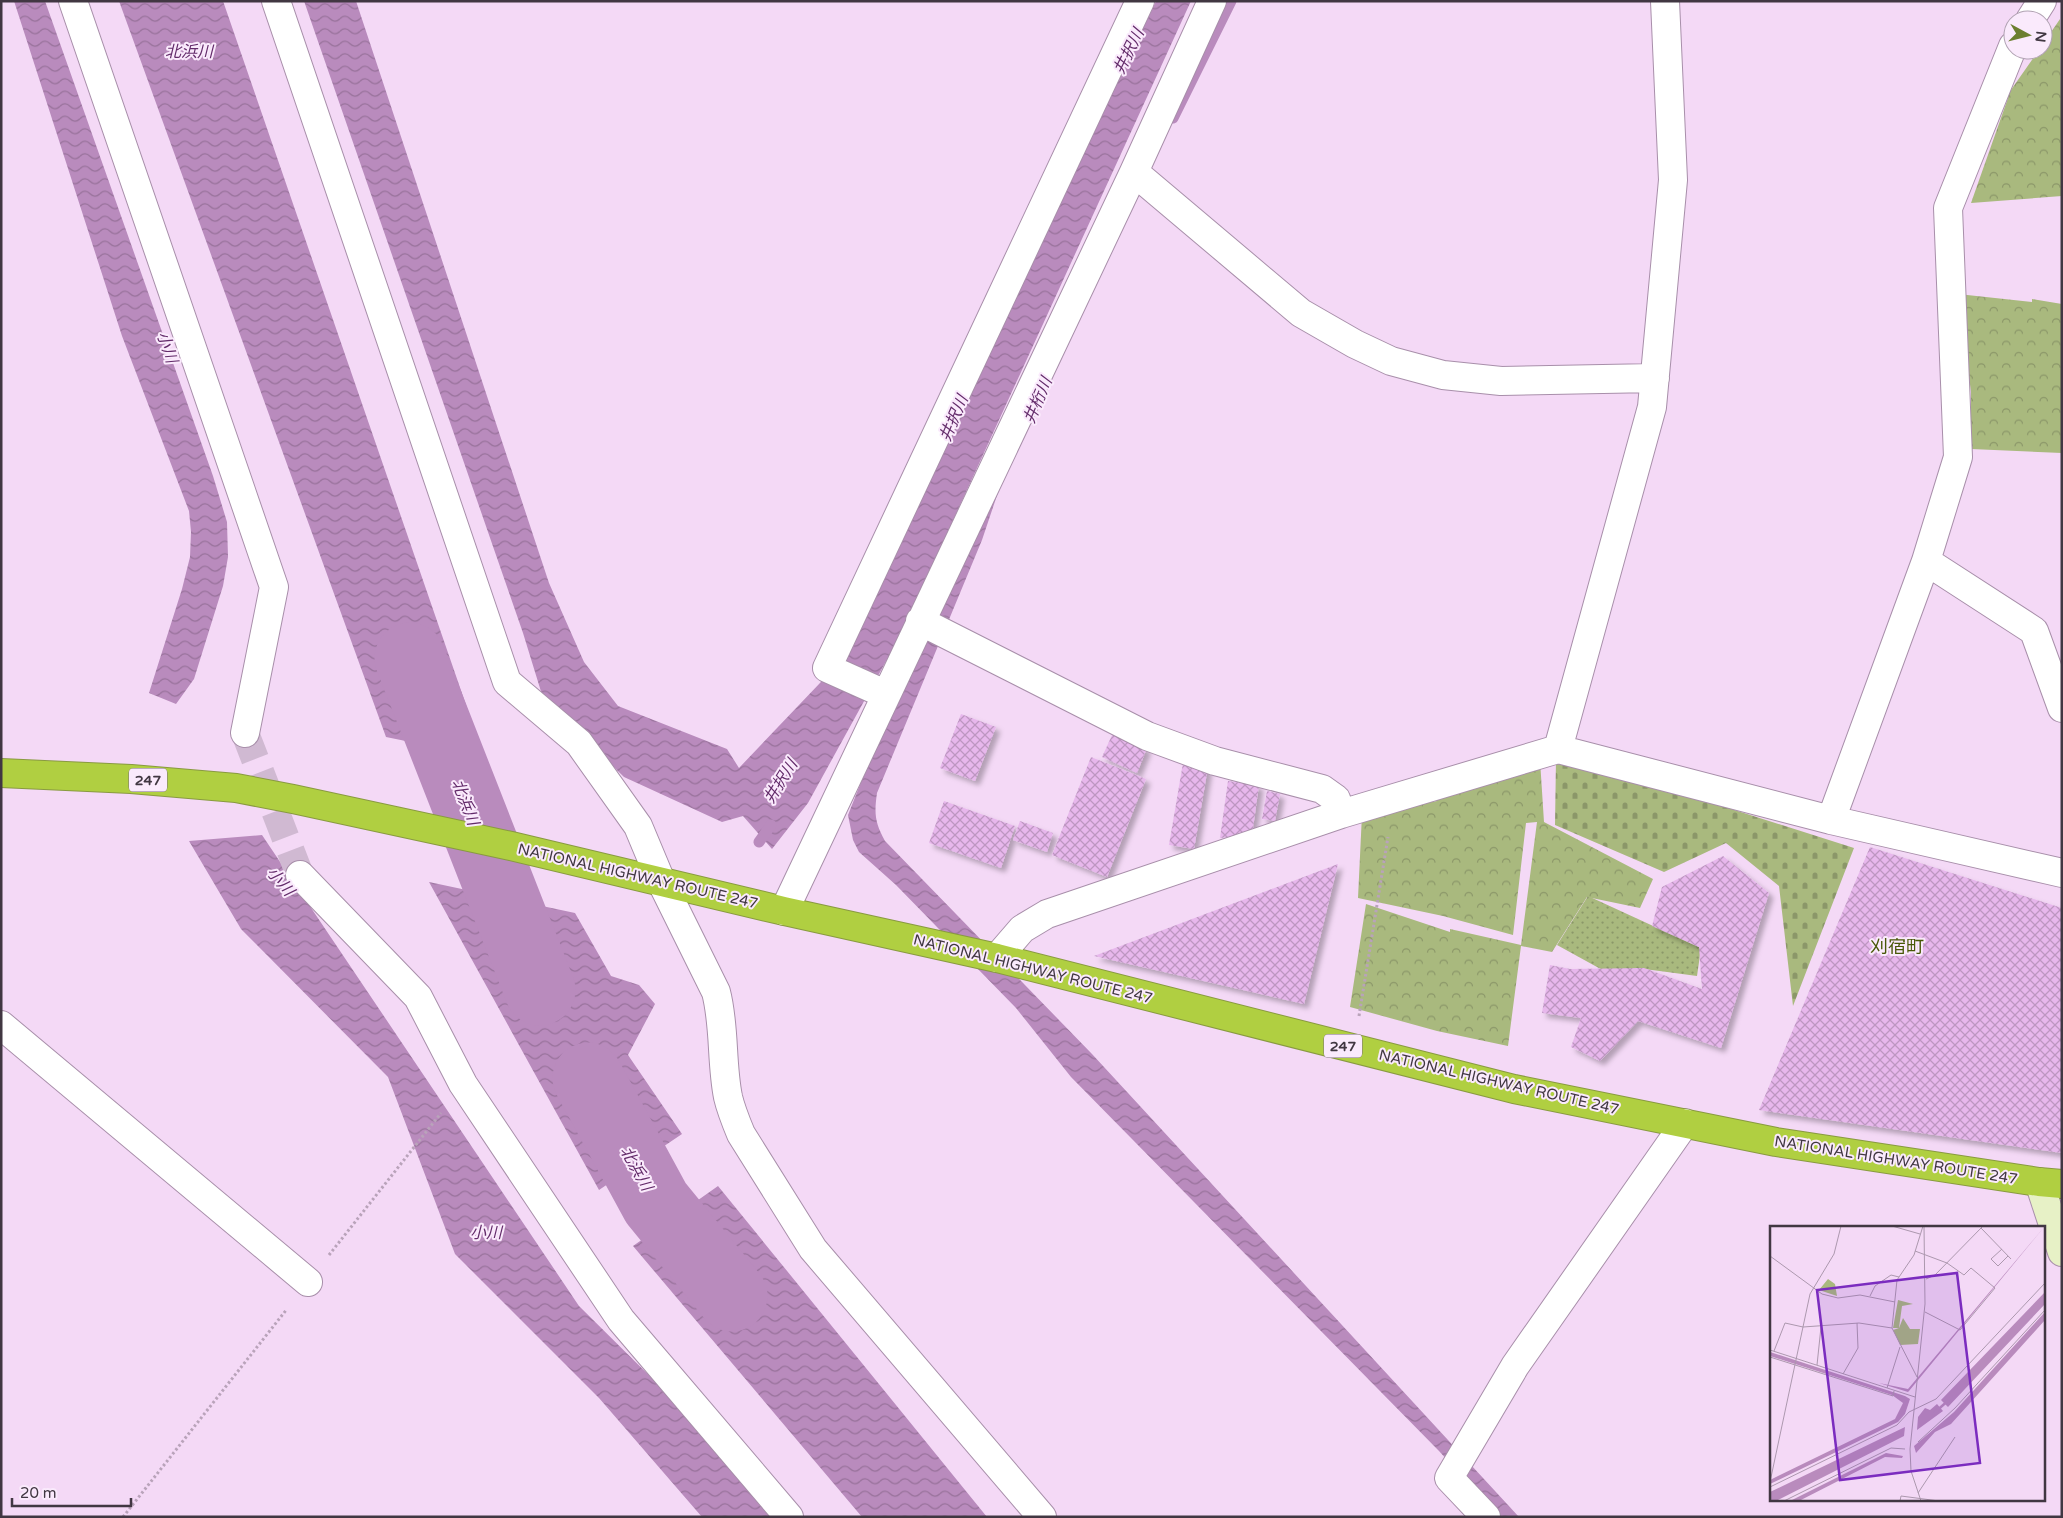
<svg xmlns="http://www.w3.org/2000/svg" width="2063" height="1518" viewBox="0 0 2063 1518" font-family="'Varela Round','Noto Sans JP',sans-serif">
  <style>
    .forest { fill: url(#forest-crowns) }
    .cemetery { fill: url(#cemetery-stones) }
    .garden { fill: url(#garden-dots) }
    .water { fill: url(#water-waves) }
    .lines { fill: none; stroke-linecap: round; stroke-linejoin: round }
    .stream { stroke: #b98bbd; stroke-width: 11 }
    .river { stroke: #b98bbd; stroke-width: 71 }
    .building { fill: url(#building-cross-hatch); filter: url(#shadow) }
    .street-tunnel { stroke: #d0b9d2; stroke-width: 28; stroke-dasharray: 28 14; stroke-linecap: butt }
    .street-casing { stroke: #a88faa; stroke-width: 30 }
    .secondary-casing { stroke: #a88faa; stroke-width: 30 }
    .highway-casing { stroke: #899a41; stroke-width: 30 }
    .path { stroke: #b9a3ba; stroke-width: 3; stroke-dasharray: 2.5 2.5; stroke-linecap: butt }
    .street { stroke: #fff; stroke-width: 28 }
    .secondary { stroke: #e7f1c6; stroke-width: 28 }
    .highway { stroke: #b0cf41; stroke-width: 28 }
    .labels { text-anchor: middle; stroke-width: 4; stroke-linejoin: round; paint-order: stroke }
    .shield { fill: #faeafc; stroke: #786d7a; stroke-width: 1 }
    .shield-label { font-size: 14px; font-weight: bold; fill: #413742 }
    .street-label { font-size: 15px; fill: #413742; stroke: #faeafc }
    .water-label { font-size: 16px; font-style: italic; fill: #632b6a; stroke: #faeafc }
    .quarter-label { font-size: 18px; fill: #485807; stroke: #faeafc }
    .inset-river { fill: none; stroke: #b98bbd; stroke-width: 2.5 }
    .inset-road { fill: none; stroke: #ac98ae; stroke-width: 1 }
    .view { fill: #7b2cbf; fill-opacity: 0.15; stroke: #7b2cbf; stroke-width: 2.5 }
    .inset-edge { fill: none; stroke: #413742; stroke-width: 2.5 }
  </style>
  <defs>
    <pattern id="forest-crowns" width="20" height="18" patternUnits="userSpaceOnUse" patternTransform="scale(1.25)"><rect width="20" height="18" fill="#a9b97e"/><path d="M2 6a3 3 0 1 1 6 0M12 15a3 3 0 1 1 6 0" fill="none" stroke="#8b9769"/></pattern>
    <pattern id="cemetery-stones" width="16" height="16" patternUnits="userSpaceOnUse" patternTransform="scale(1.25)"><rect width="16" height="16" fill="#a9b97e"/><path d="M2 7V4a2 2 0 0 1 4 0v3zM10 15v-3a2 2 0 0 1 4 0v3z" fill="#8b9769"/></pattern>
    <pattern id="garden-dots" width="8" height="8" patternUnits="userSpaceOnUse" patternTransform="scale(1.25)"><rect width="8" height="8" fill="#a9b97e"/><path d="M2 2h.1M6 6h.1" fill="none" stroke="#8b9769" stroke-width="1.8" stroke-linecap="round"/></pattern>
    <pattern id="water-waves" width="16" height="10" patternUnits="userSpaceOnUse" patternTransform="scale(1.25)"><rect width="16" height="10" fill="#b98bbd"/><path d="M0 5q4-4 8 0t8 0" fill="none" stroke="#98729b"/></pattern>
    <pattern id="building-cross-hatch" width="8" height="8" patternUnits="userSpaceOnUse" patternTransform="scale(1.25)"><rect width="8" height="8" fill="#e7b7ec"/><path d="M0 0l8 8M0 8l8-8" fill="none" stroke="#bd96c1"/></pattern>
    <filter id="shadow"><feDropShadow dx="4.5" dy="4.5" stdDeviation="2.5" flood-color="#0004"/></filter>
  </defs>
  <rect width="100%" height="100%" fill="#f4d9f6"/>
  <!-- forest -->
  <path class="forest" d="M2060 19 2062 196 1971 203 2008 98 2006 97 2039 50H2043V44Z
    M1958 294 2032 302V299L2062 304V453L1971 449V392Z
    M1540 760 1544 822 1653 879 1640 908 1587 897 1552 952 1521 946 1508 1046 1437 1031 1350 1007 1366 904 1450 932V929L1521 945 1537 822 1526 823 1513 935 1443 916 1358 898 1362 814 1437 801V790Z"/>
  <!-- cemetery -->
  <path class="cemetery" d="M1568 757 1854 848 1793 1006 1779 886 1726 843 1664 872 1555 825 1556 759Z"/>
  <!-- garden -->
  <path class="garden" d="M1588 896 1701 948 1697 976 1637 968 1617 978 1557 945Z"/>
  <!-- water -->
  <path class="water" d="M14 1H45L213 476 227 522 228 557 223 586 194 679 176 704 149 693 182 589 190 557 191 532 189 511 122 336Z
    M119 1H223L484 757 386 737Z
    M304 1H356L549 583 584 662 618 706 727 749 739 768 840 662 1156 1H1191L901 634 808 803 772 849 743 816 722 822 624 777 543 698 523 633Z
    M1025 412 982 540 877 793C874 814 875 823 885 841L1092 1054 1519 1517H1499L1439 1451 1071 1077 1016 1008 896 885 859 852 853 840 848 815 867 767Z
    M262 835 579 1306 684 1410 773 1517H702L599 1398 455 1254 388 1077 241 929 189 841Z
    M429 882 575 913 611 976 639 985 655 1004 628 1055 682 1134 599 1190Z
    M718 1186 987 1517H862L633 1246Z"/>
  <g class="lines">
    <!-- stream -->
    <path class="stream" d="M1173 118 1231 1
      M759 842 771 825"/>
    <!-- river -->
    <path class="river" d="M410 658 540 990
      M588 1078 656 1203 732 1296"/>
  </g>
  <!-- building -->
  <path class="building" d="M961 714 996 727 975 781 940 768Z
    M1113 733 1147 748 1137 773 1102 757Z
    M1091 757 1146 779 1107 877 1052 855Z
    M1183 763 1208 767 1194 849 1169 845Z
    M1228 781 1259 785 1252 835 1220 838Z
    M1267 791 1280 794 1275 821 1262 819Z
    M944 801 1015 826 1001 868 929 843Z
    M1020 821 1053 833 1047 852 1013 840Z
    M1870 847 2062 908V1153L1759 1110Z
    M1723 856 1769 893 1721 1048 1638 1021 1600 1061 1571 1047 1581 1018 1542 1013 1550 965 1570 969 1644 968 1702 989 1699 947 1652 926 1662 887Z
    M1338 864 1304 1004 1094 956Z"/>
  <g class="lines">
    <!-- street-tunnel -->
    <path class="street-tunnel" d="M245 733 300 875"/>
    <!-- street casing -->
    <g class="street-casing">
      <path id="street" d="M73 1 274 587 245 733
        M276 1 507 682 579 743 638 826 661 881 716 992C725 1026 721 1062 728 1097 731 1110 736 1122 741 1134L813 1249 1042 1517
        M2030 20 2042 1
        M1134 172 1301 313 1355 344 1391 361 1443 375 1501 381 1655 378
        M1926 561 2034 631 2062 708
        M920 621 1147 736 1215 761 1322 789 1336 799 1341 814
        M885 694 827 668 1140 1
        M1558 749 1652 407 1673 180 1665 1
        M1831 820 1926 561 1958 457 1948 208 2013 46
        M300 875 418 997 463 1084 621 1320 789 1517
        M784 911 1134 172 1212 1
        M997 958 1022 929 1047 914 1341 814 1558 749 1831 820 2062 873
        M1 1025 308 1282
        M1486 1517 1449 1478 1515 1366 1685 1123"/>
    </g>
    <!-- secondary casing -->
    <g class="secondary-casing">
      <path id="secondary" d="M2039 1182 2062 1252"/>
    </g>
    <!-- highway casing -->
    <g class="highway-casing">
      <path id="highway" d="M1 773 131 779 236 788 293 799 511 846 784 911 997 958 1514 1089 1776 1142 2039 1182 2062 1184"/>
    </g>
    <!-- path -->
    <path class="path" d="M1359 1016 1388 837
      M329 1255 441 1113
      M123 1517 287 1309"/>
    <!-- street -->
    <use href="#street" class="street"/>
    <!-- secondary -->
    <use href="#secondary" class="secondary"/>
    <!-- highway -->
    <use href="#highway" class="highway"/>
  </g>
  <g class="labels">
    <!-- shield labels -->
    <g class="shield">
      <rect x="129" y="768.5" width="38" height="23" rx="4"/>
      <rect x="1324" y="1034.5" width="38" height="23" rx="4"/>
    </g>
    <g class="shield-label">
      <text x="148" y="785">247</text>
      <text x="1343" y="1051">247</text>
    </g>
    <!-- street labels -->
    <g class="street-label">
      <text transform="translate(638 876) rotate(13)" y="5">NATIONAL HIGHWAY ROUTE 247</text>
      <text transform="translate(1033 969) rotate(14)" y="5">NATIONAL HIGHWAY ROUTE 247</text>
      <text transform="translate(1499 1082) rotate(13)" y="5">NATIONAL HIGHWAY ROUTE 247</text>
      <text transform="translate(1896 1160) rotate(9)" y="5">NATIONAL HIGHWAY ROUTE 247</text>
    </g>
    <!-- water labels -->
    <g class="water-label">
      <text x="189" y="57">北浜川</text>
      <text transform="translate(1128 51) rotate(-64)" y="6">井択川</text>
      <text transform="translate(168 347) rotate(71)" y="6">小川</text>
      <text transform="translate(1037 400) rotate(-67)" y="6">井桁川</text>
      <text transform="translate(953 418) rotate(-67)" y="6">井択川</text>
      <text transform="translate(780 781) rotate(-58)" y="6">井択川</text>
      <text transform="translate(466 802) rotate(69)" y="6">北浜川</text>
      <text transform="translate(281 881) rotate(50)" y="6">小川</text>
      <text transform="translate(637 1168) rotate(61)" y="6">北浜川</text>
      <text x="486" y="1238">小川</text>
    </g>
    <!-- quarter labels -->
    <g class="quarter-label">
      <text x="1897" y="953">刈宿町</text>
    </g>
  </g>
  <!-- overview -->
  <g transform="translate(1770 1226)">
    <rect width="275" height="275" fill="#f4d9f6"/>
    <path d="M58 53 65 58 67 70 49 64ZM133 92 140 103H150L148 118 130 119 123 104 129 102Z" fill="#a9b97e"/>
    <path d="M128 74 143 78 132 80 129 102H123Z" fill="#a9b97e"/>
    <path d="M275 0 139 165 138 166 109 157 138 163ZM275 66V78L178 181 171 174ZM275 86V94L181 198 165 206 146 227 144 220 184 186ZM0 126 135 170 140 173 135 188 128 196 0 258V254L125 193 133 177 122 169 0 130ZM167 178 173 185 147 204 148 191 155 182 160 184ZM135 201 134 210 6 275H0V266ZM116 227 133 230 132 232 115 231 29 275H20Z" fill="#b98bbd"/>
    <path class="inset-river" d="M163 188 181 172"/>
    <path class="inset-road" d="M122 0 150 8M211 2 241 33M232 23 221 33 228 40 238 30M145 25 177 37M0 30 52 68 68 72 90 69 125 76M156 53 165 49 213 0M100 70 105 60 121 49 129 51M155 86 190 104 225 62 201 42 194 49 177 37M0 124 145 171M4 125 15 97 33 101 89 97 122 102M0 131 123 170 124 165M47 139 51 101M73 148 88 122 87 97M147 151 122 102 127 54 144 29 153 0M117 162 130 121M148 216 185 182 275 84M0 256 40 68 64 28 71 0M0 261 127 199 139 186 166 173 275 57M148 267 185 211M14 275 121 222 135 223M130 275 131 270 169 275M151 275 141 245 140 223 155 78 154 0"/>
    <path class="view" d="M187 47 210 237 70 254 47 64Z"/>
    <rect width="275" height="275" class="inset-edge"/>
  </g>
  <!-- border -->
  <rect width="2063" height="1518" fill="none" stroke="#413742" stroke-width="5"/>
  <!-- north arrow -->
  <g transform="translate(2028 35) rotate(97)"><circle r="24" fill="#faeafc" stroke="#b0a2b2"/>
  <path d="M0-4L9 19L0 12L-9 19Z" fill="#6c7f2f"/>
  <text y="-8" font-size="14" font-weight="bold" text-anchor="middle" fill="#413742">N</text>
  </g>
  <!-- scale -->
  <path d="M12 1498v8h119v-8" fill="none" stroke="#413742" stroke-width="2.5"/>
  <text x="20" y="1498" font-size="15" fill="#413742" stroke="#faeafc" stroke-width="4" paint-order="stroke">20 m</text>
</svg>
